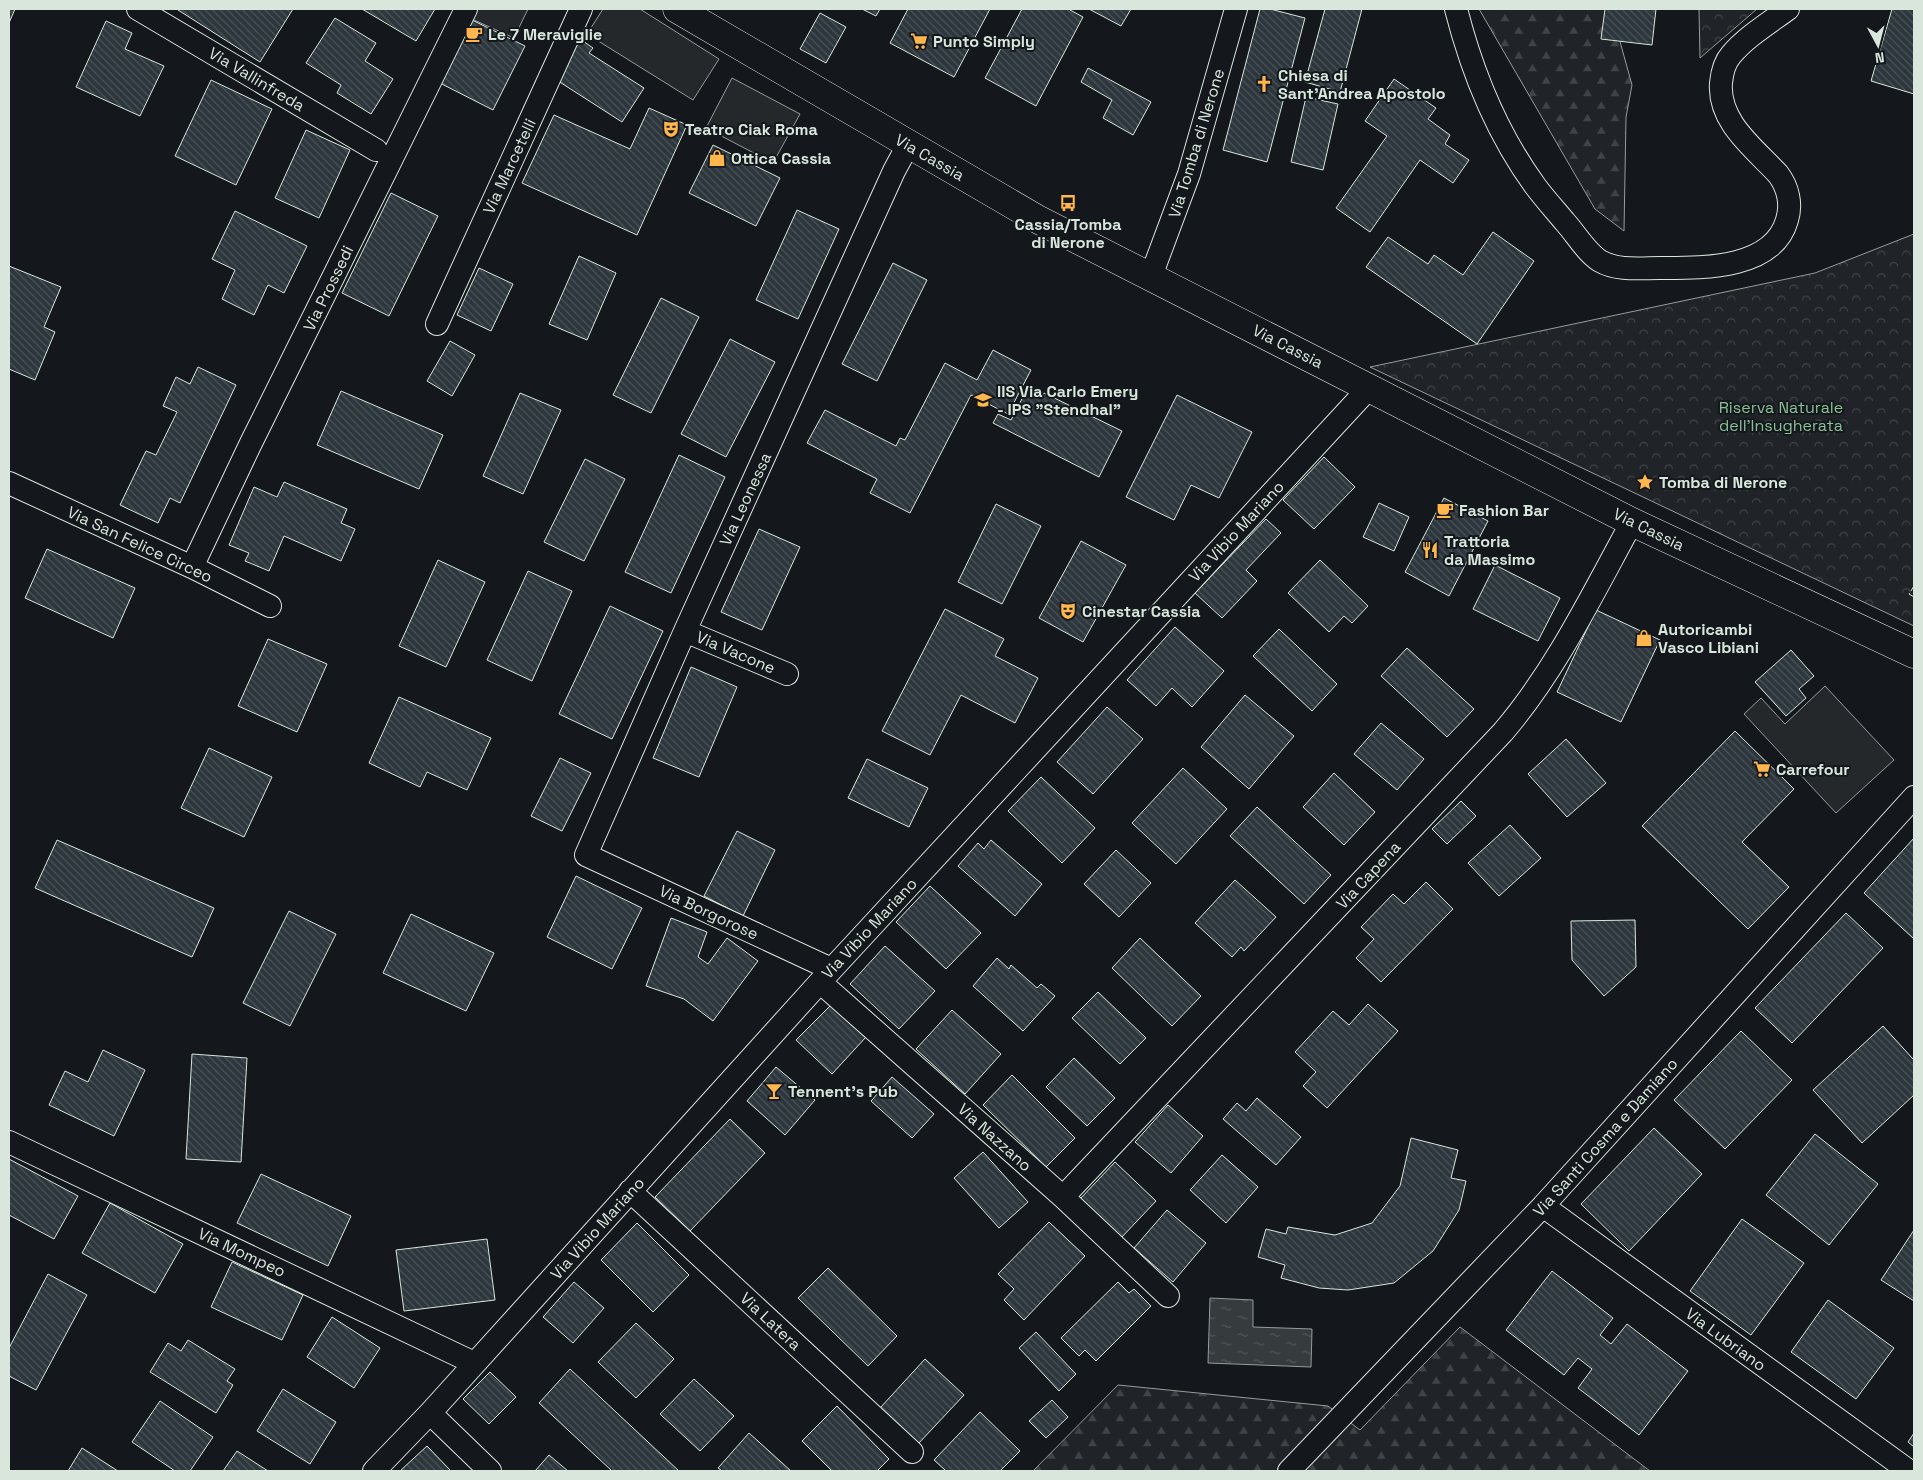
<svg xmlns="http://www.w3.org/2000/svg" width="1923" height="1480" viewBox="0 0 1923 1480" font-family="'Space Grotesk',sans-serif">
  <style>
    .forest { fill: url(#forest-firs); stroke: #939e99 }
    .park { fill: url(#park-crowns); stroke: #939e99 }
    .parking { fill: #24282b; stroke: #939e99 }
    .water { fill: url(#water-ripples); stroke: #939e99 }
    .building { fill: url(#building-back-hatch); stroke: #d8e6dc }
    .lines { fill: none; stroke-linecap: round; stroke-linejoin: round }
    .street-casing { stroke: #d8e6dc; stroke-width: 24 }
    .primary-casing { stroke: #d8e6dc; stroke-width: 29 }
    .street { stroke: #14181c; stroke-width: 22 }
    .primary { stroke: #14181c; stroke-width: 28 }
    .fence { stroke: #d8e6dc; stroke-width: 1; stroke-dasharray: 6 2.5; stroke-linecap: butt }
    .labels { text-anchor: middle; stroke-width: 4; stroke-linejoin: round; paint-order: stroke }
    .poi-label { font-size: 16px; font-weight: bold; fill: #d8e6dc; stroke: #14181c; text-anchor: start }
    .street-label { font-size: 16px; fill: #d8e6dc; stroke: #14181c }
    .park-label { font-size: 16px; fill: #8ac095; stroke: #14181c }
  </style>
  <defs>
    <pattern id="forest-firs" width="22" height="20" patternUnits="userSpaceOnUse" patternTransform="scale(1.25)"><rect width="22" height="20" fill="#202428"/><path d="M5 1l3.5 6h-7zM16 11l3.5 6h-7z" fill="#404447"/></pattern>
    <pattern id="park-crowns" width="20" height="18" patternUnits="userSpaceOnUse" patternTransform="scale(1.25)"><rect width="20" height="18" fill="#202428"/><path d="M2 6a3 3 0 1 1 6 0M12 15a3 3 0 1 1 6 0" fill="none" stroke="#404447"/></pattern>
    <pattern id="water-ripples" width="26" height="14" patternUnits="userSpaceOnUse" patternTransform="scale(1.25)"><rect width="26" height="14" fill="#363b3e"/><path d="M2 4q2-2 4 0t4 0M15 11q2-2 4 0t4 0" fill="none" stroke="#525759"/></pattern>
    <pattern id="building-back-hatch" width="6" height="6" patternUnits="userSpaceOnUse" patternTransform="scale(1.25)"><rect width="6" height="6" fill="#2c363c"/><path d="M-1 5l2 2M0 0l6 6M5-1l2 2" fill="none" stroke="#4a5358"/></pattern>
  </defs>
  <rect width="100%" height="100%" fill="#14181c"/>
  <!-- forest -->
  <path class="forest" d="M1479 9H1611L1632 85 1626 117 1624 231 1595 209Z
    M1460 1327 1650 1471H1033L1118 1385 1328 1406 1360 1430Z"/>
  <!-- park -->
  <path class="park" d="M1699 9H1757L1700 58Z
    M1914 234V626L1370 367 1815 273Z"/>
  <!-- parking -->
  <path class="parking" d="M453 9H528L514 38 452 10Z
    M603 9H640L719 59 693 100 587 34Z
    M732 78 800 114 773 163 706 128Z
    M1825 686 1894 760 1836 813 1744 714 1761 698 1785 724Z"/>
  <!-- water -->
  <path class="water" d="M1210 1298 1253 1300V1327L1312 1329 1311 1367 1208 1363Z"/>
  <!-- building -->
  <path class="building" d="M9 9H15L9 23Z
    M179 9H293L260 62 178 10Z
    M362 9H435L416 41Z
    M862 9H880L876 16Z
    M908 9H990L954 77 890 43Z
    M1022 9H1071L1070 10 1083 17 1036 106 985 78Z
    M1089 9H1131L1121 26Z
    M1260 9H1270L1305 18 1267 162 1223 150Z
    M1325 9H1362L1340 92 1305 82Z
    M1605 9H1656L1652 45 1601 39Z
    M1892 9H1914V94L1871 81Z
    M820 13 846 27 826 63 800 49Z
    M335 18 376 43 365 61 393 79 371 114 337 93 341 85 306 63Z
    M468 18 525 46 493 110 436 81Z
    M106 21 132 33 125 49 164 66 140 116 76 87Z
    M580 39 593 48 589 53 644 88 622 122 555 79Z
    M1088 68 1151 102 1133 135 1103 118 1112 100 1081 82Z
    M1394 79 1436 108 1428 119 1450 135 1445 144 1469 160 1453 183 1420 160 1370 232 1336 208 1387 136 1365 121Z
    M211 80 272 109 236 185 175 156Z
    M1306 97 1338 104 1323 170 1291 162Z
    M649 108 687 125 637 235 522 183 554 115 630 149Z
    M306 130 350 150 319 218 275 198Z
    M713 145 780 178 756 226 689 193Z
    M391 193 438 216 389 316 342 293Z
    M797 210 839 229 798 319 756 300Z
    M235 211 307 246 284 293 268 285 254 315 222 299 235 270 212 259Z
    M1493 232 1534 261 1477 344 1366 267 1388 237 1428 264 1434 255 1463 275Z
    M579 256 616 273 587 340 549 324Z
    M893 263 927 280 877 381 842 364Z
    M9 266 61 287 44 327 55 332 35 380 9 369Z
    M479 268 513 284 491 331 457 315Z
    M661 298 699 317 651 413 613 395Z
    M730 339 775 362 726 457 681 434Z
    M450 341 475 355 452 396 427 381Z
    M993 350 1031 370 1008 414 971 395 910 513 870 493 877 479 807 443 825 410 896 446 900 438 905 440 945 363 977 380Z
    M198 367 236 385 180 503 170 498 158 523 120 505 146 451 156 455 177 412 163 406 176 377 190 384Z
    M341 391 443 435 419 489 317 445Z
    M1026 391 1041 398 1044 393 1122 431 1099 477 993 423 998 414 1011 420Z
    M520 393 561 410 523 494 483 476Z
    M1177 395 1252 432 1219 498 1191 485 1174 520 1126 497Z
    M679 455 725 477 671 593 625 572Z
    M1324 457 1355 487 1314 529 1283 500Z
    M585 459 625 479 584 561 544 542Z
    M284 482 347 509 341 523 355 529 341 561 284 536 269 571 245 561 249 553 229 545 254 487 277 497Z
    M1444 498 1488 521 1449 596 1405 572Z
    M1379 503 1409 517 1394 551 1363 537Z
    M996 504 1041 526 1002 604 958 582Z
    M1266 519 1281 533 1246 570 1257 581 1222 618 1195 593Z
    M759 529 800 547 762 630 721 612Z
    M1081 541 1126 565 1083 642 1039 618Z
    M47 549 135 588 113 638 25 598Z
    M438 560 485 582 446 667 399 646Z
    M1320 560 1368 606 1352 623 1344 616 1329 632 1288 593Z
    M1495 565 1560 598 1538 641 1473 609Z
    M528 571 572 591 532 681 487 660Z
    M610 606 663 631 612 739 559 714Z
    M945 609 1004 639 995 656 1038 678 1015 723 961 695 930 755 882 731Z
    M1596 610 1660 640 1621 722 1557 692Z
    M1175 627 1224 671 1192 707 1172 688 1156 706 1127 680Z
    M1279 629 1337 684 1312 711 1253 656Z
    M268 639 327 664 297 732 238 706Z
    M1407 648 1474 709 1447 737 1381 676Z
    M1791 650 1814 676 1799 689 1806 698 1786 716 1755 682Z
    M691 667 737 687 699 777 653 758Z
    M1245 695 1294 736 1249 789 1201 747Z
    M399 697 491 738 467 790 427 772 420 787 369 763Z
    M1107 707 1143 739 1093 794 1057 762Z
    M1381 723 1424 759 1397 790 1354 754Z
    M1735 731 1794 789 1742 842 1789 887 1748 929 1642 826Z
    M1566 739 1606 783 1567 817 1528 774Z
    M209 748 272 777 244 837 181 808Z
    M560 758 591 773 562 831 531 816Z
    M867 759 928 788 909 827 848 798Z
    M1183 768 1227 809 1176 864 1132 823Z
    M1334 773 1375 812 1344 845 1303 807Z
    M1041 777 1095 828 1062 863 1008 811Z
    M1461 801 1476 816 1447 844 1432 829Z
    M1257 807 1331 875 1304 904 1230 836Z
    M1510 825 1541 858 1499 896 1468 863Z
    M737 831 775 850 743 916 704 896Z
    M1914 838V939L1864 893Z
    M57 840 214 908 192 957 35 888Z
    M991 840 1042 884 1015 916 958 866 978 843 984 849Z
    M1116 850 1151 883 1119 917 1084 884Z
    M576 876 642 908 612 969 547 937Z
    M1235 880 1276 917 1244 951 1241 947 1232 957 1195 923Z
    M1426 882 1453 909 1381 982 1356 958 1374 939 1361 927 1393 894 1404 904Z
    M930 886 981 933 946 969 896 922Z
    M289 911 336 934 290 1026 243 1003Z
    M1846 913 1883 948 1792 1043 1755 1008Z
    M411 914 494 953 466 1011 383 973Z
    M671 918 707 932 698 957 708 964 727 938 758 961 713 1021 684 999 646 986Z
    M1635 920 1636 967 1604 996 1572 960 1571 921Z
    M1140 938 1201 996 1172 1026 1112 968Z
    M885 946 935 991 899 1029 850 984Z
    M997 958 1009 969 1011 965 1037 988 1041 984 1055 996 1023 1031 973 986Z
    M1098 992 1146 1038 1120 1064 1072 1018Z
    M832 1004 866 1037 832 1074 796 1040Z
    M1368 1004 1398 1031 1327 1108 1303 1086 1316 1072 1295 1052 1333 1011 1349 1025Z
    M952 1010 1001 1054 965 1094 916 1049Z
    M1883 1026 1914 1060V1095L1862 1143 1813 1090Z
    M1741 1031 1792 1080 1725 1149 1674 1100Z
    M103 1050 145 1070 114 1136 49 1105 65 1071 88 1082Z
    M192 1054 247 1058 241 1162 186 1159Z
    M1074 1058 1115 1098 1087 1126 1046 1087Z
    M776 1067 815 1100 785 1135 747 1101Z
    M1012 1075 1075 1138 1046 1167 983 1105Z
    M892 1077 934 1114 912 1138 871 1101Z
    M1257 1098 1301 1137 1276 1165 1223 1119 1237 1103 1246 1111Z
    M1168 1105 1203 1136 1171 1173 1135 1142Z
    M730 1119 765 1153 690 1231 655 1197Z
    M1654 1128 1702 1174 1629 1251 1581 1204Z
    M1815 1134 1878 1184 1829 1245 1766 1195Z
    M1411 1138 1458 1150 1451 1178 1466 1181 1459 1210 1433 1251 1394 1283 1348 1290 1319 1288 1281 1278 1285 1265 1258 1257 1266 1229 1286 1234 1288 1227 1335 1235 1372 1223 1400 1186Z
    M983 1152 1028 1202 999 1228 954 1178Z
    M1222 1155 1258 1187 1226 1223 1190 1190Z
    M9 1159 78 1196 54 1239 9 1215Z
    M1115 1162 1156 1201 1121 1238 1080 1199Z
    M261 1174 351 1216 328 1266 237 1223Z
    M110 1203 183 1244 155 1293 82 1253Z
    M1167 1210 1206 1243 1173 1282 1134 1248Z
    M1742 1219 1804 1263 1751 1335 1690 1291Z
    M1049 1222 1085 1256 1024 1320 1004 1300 1014 1289 998 1274Z
    M637 1223 689 1275 653 1312 601 1260Z
    M1914 1230V1301L1881 1280Z
    M487 1239 495 1300 404 1311 396 1250Z
    M232 1262 303 1295 282 1340 211 1307Z
    M828 1268 897 1336 868 1366 798 1298Z
    M1552 1271 1613 1318 1600 1335 1611 1344 1627 1324 1688 1371 1639 1435 1578 1388 1592 1369 1578 1358 1564 1375 1506 1330Z
    M48 1274 87 1295 36 1390 9 1376V1348Z
    M574 1282 604 1308 573 1343 543 1317Z
    M1118 1282 1129 1293 1134 1289 1151 1306 1096 1361 1085 1350 1079 1356 1061 1338Z
    M1828 1300 1894 1348 1856 1399 1791 1352Z
    M332 1317 380 1348 354 1388 307 1357Z
    M636 1323 674 1359 636 1398 598 1362Z
    M1036 1332 1076 1374 1059 1391 1019 1348Z
    M188 1340 235 1369 227 1381 233 1385 216 1413 150 1372 168 1343 181 1351Z
    M925 1359 964 1395 918 1444 880 1408Z
    M570 1369 679 1471H612L539 1403Z
    M490 1372 516 1397 489 1424 463 1399Z
    M694 1379 734 1416 700 1451 660 1414Z
    M283 1389 336 1422 310 1464 257 1431Z
    M1052 1400 1068 1417 1046 1438 1029 1421Z
    M160 1401 213 1437 190 1471H175L132 1442Z
    M837 1406 889 1459 877 1471H832L802 1441Z
    M980 1412 1020 1451 1000 1471H946L934 1460Z
    M749 1433 791 1471H722L718 1468Z
    M1914 1433V1447L1908 1442Z
    M427 1446 451 1471H400Z
    M82 1448 118 1471H68Z
    M237 1451 268 1471H223Z
    M549 1455 568 1471H535Z"/>
  <g class="lines">
    <!-- street casing -->
    <g class="street-casing">
      <path id="street" d="M138 9 376 150
        M1456 9C1472 72 1497 134 1536 187 1545 199 1555 210 1565 222 1576 234 1586 252 1600 261 1617 271 1641 268 1659 268 1701 268 1773 270 1787 220 1792 204 1788 187 1778 174 1754 148 1718 122 1721 83 1722 72 1724 63 1731 55 1746 37 1769 23 1788 9
        M1151 276 1189 174 1236 9
        M437 324 581 9
        M9 483 192 567 270 606
        M192 567 251 443 466 9
        M685 631 787 674
        M831 969 586 855 685 631 894 171 908 145
        M820 982 1063 1197 1168 1296
        M9 1142 474 1363
        M630 1191 912 1452
        M1063 1197 1503 732C1556 670 1593 593 1632 522
        M1543 1206 1909 1471
        M430 1413 490 1471
        M374 1471 430 1413 820 982 1369 388
        M1289 1471 1543 1206 1914 797"/>
    </g>
    <!-- primary casing -->
    <g class="primary-casing">
      <path id="primary" d="M677 9 1039 220 1632 522 1914 654"/>
    </g>
    <!-- street -->
    <use href="#street" class="street"/>
    <!-- primary -->
    <use href="#primary" class="primary"/>
    <!-- fence -->
    <path class="fence" d="M1914 586 1909 594 1914 597"/>
  </g>
  <!-- icons -->
  <defs>
    <g id="cafe-bare" transform="scale(1.35)"><path d="M-5.5-4.5H6V0H3Q3 3.5 0 3.5H-2.5Q-5.5 3.5-5.5 0ZM3-3.2v2h1.7v-2ZM-6 4.5H4V6H-6Z" fill="#ffb74d" stroke="#14181c" stroke-width="2.5" paint-order="stroke"/></g>
    <g id="supermarket-bare" transform="scale(1.35)"><path d="M-6-5.5h2.5l.6 2H6L4.5 2H-2.5L-4.4-4H-6ZM-1.5 3.2a1.3 1.3 0 1 0 .1 0ZM3 3.2a1.3 1.3 0 1 0 .1 0Z" fill="#ffb74d" stroke="#14181c" stroke-width="2.5" paint-order="stroke"/></g>
    <g id="church-bare" transform="scale(1.35)"><path d="M-1.2-6h2.4v3.5h3.3v2.4h-3.3V6h-2.4V-.1h-3.3v-2.4h3.3Z" fill="#ffb74d" stroke="#14181c" stroke-width="2.5" paint-order="stroke"/></g>
    <g id="theatre-bare" transform="scale(1.35)"><path d="M-5-5.5Q0-4 5-5.5V0Q5 5 0 6Q-5 5-5 0ZM-3.3-2.5H-1v1.5H-3.3ZM1-2.5H3.3v1.5H1ZM-2.8 1Q0 5.5 2.8 1Z" fill="#ffb74d" stroke="#14181c" stroke-width="2.5" paint-order="stroke"/></g>
    <g id="shop-bare" transform="scale(1.35)"><path d="M-5-2.5h2.3a2.7 3.5 0 0 1 5.4 0H5L5.5 6h-11ZM-1.5-2.5h3a1.5 2.3 0 0 0-3 0Z" fill="#ffb74d" stroke="#14181c" stroke-width="2.5" paint-order="stroke"/></g>
    <g id="bus-bare" transform="scale(1.35)"><path d="M-5-6H5V4H4V6H2V4H-2V6H-4V4H-5ZM-3.5-4V0h7V-4ZM-3.5 1.2v1.5H-2V1.2ZM2 1.2v1.5H3.5V1.2Z" fill="#ffb74d" stroke="#14181c" stroke-width="2.5" paint-order="stroke"/></g>
    <g id="school-bare" transform="scale(1.35)"><path d="M0-5L7-2L0 1L-7-2ZM-4 1L0 2.5L4 1V4Q0 6-4 4Z" fill="#ffb74d" stroke="#14181c" stroke-width="2.5" paint-order="stroke"/></g>
    <g id="sight-bare" transform="scale(1.35)"><path d="M0-6L1.8-2.2L6-1.7L2.9 1.2L3.7 5.4L0 3.3L-3.7 5.4L-2.9 1.2L-6-1.7L-1.8-2.2Z" fill="#ffb74d" stroke="#14181c" stroke-width="2.5" paint-order="stroke"/></g>
    <g id="restaurant-bare" transform="scale(1.35)"><path d="M-5-6h1v4h1v-4h1v4h1v-4h1v5L-1.5 .5V6h-2V.5L-5-1ZM5-6V6H3V1.5H1.5Q1.5-4 5-6Z" fill="#ffb74d" stroke="#14181c" stroke-width="2.5" paint-order="stroke"/></g>
    <g id="bar-bare" transform="scale(1.35)"><path d="M-6-5H6L.8 .8V4.5H3.5V6h-7V4.5H-.8V.8Z" fill="#ffb74d" stroke="#14181c" stroke-width="2.5" paint-order="stroke"/></g>
  </defs>
  <g fill-rule="evenodd">
    <use href="#cafe-bare" x="474" y="34"/>
    <use href="#supermarket-bare" x="919" y="41"/>
    <use href="#church-bare" x="1264" y="84"/>
    <use href="#theatre-bare" x="671" y="129"/>
    <use href="#shop-bare" x="717" y="158"/>
    <use href="#bus-bare" x="1068" y="203"/>
    <use href="#school-bare" x="983" y="400"/>
    <use href="#sight-bare" x="1645" y="482"/>
    <use href="#cafe-bare" x="1445" y="510"/>
    <use href="#restaurant-bare" x="1430" y="550"/>
    <use href="#theatre-bare" x="1068" y="611"/>
    <use href="#shop-bare" x="1644" y="638"/>
    <use href="#supermarket-bare" x="1762" y="769"/>
    <use href="#bar-bare" x="774" y="1091"/>
  </g>
  <g class="labels">
    <!-- poi labels -->
    <g class="poi-label">
      <text x="488" y="40">Le 7 Meraviglie</text>
      <text x="933" y="47">Punto Simply</text>
      <text x="1278" y="81">Chiesa di<tspan x="1278" dy="18">Sant'Andrea Apostolo</tspan></text>
      <text x="685" y="135">Teatro Ciak Roma</text>
      <text x="731" y="164">Ottica Cassia</text>
      <text x="1068" y="230" text-anchor="middle">Cassia/Tomba<tspan x="1068" dy="18">di Nerone</tspan></text>
      <text x="997" y="397">IIS Via Carlo Emery<tspan x="997" dy="18">- IPS "Stendhal"</tspan></text>
      <text x="1659" y="488">Tomba di Nerone</text>
      <text x="1459" y="516">Fashion Bar</text>
      <text x="1444" y="547">Trattoria<tspan x="1444" dy="18">da Massimo</tspan></text>
      <text x="1082" y="617">Cinestar Cassia</text>
      <text x="1658" y="635">Autoricambi<tspan x="1658" dy="18">Vasco Libiani</tspan></text>
      <text x="1776" y="775">Carrefour</text>
      <text x="788" y="1097">Tennent's Pub</text>
    </g>
    <!-- street labels -->
    <g class="street-label">
      <text transform="translate(257 79) rotate(31)" y="6">Via Vallinfreda</text>
      <text transform="translate(1196 143) rotate(-73)" y="6">Via Tomba di Nerone</text>
      <text transform="translate(930 157) rotate(30)" y="6">Via Cassia</text>
      <text transform="translate(509 166) rotate(-65)" y="6">Via Marcetelli</text>
      <text transform="translate(328 288) rotate(-64)" y="6">Via Prossedi</text>
      <text transform="translate(1288 346) rotate(27)" y="6">Via Cassia</text>
      <text transform="translate(745 499) rotate(-65)" y="6">Via Leonessa</text>
      <text transform="translate(1649 529) rotate(26)" y="6">Via Cassia</text>
      <text transform="translate(1236 531) rotate(-47)" y="6">Via Vibio Mariano</text>
      <text transform="translate(140 544) rotate(25)" y="6">Via San Felice Circeo</text>
      <text transform="translate(736 652) rotate(23)" y="6">Via Vacone</text>
      <text transform="translate(1368 875) rotate(-47)" y="6">Via Capena</text>
      <text transform="translate(709 912) rotate(25)" y="6">Via Borgorose</text>
      <text transform="translate(869 928) rotate(-47)" y="6">Via Vibio Mariano</text>
      <text transform="translate(995 1137) rotate(42)" y="6">Via Nazzano</text>
      <text transform="translate(1605 1137) rotate(-48)" y="6">Via Santi Cosma e Damiano</text>
      <text transform="translate(597 1228) rotate(-48)" y="6">Via Vibio Mariano</text>
      <text transform="translate(242 1252) rotate(25)" y="6">Via Mompeo</text>
      <text transform="translate(771 1321) rotate(43)" y="6">Via Latera</text>
      <text transform="translate(1726 1339) rotate(36)" y="6">Via Lubriano</text>
    </g>
    <!-- park labels -->
    <g class="park-label">
      <text x="1781" y="413">Riserva Naturale<tspan x="1781" dy="18">dell'Insugherata</tspan></text>
    </g>
  </g>
  <!-- border -->
  <rect width="1923" height="1480" fill="none" stroke="#d8e6dc" stroke-width="20"/>
  <!-- north arrow -->
  <g transform="translate(1878 45) rotate(173)" stroke="#14181c" stroke-width="4" paint-order="stroke">
  <path d="M0-4L9 19L0 12L-9 19Z" fill="#d8e6dc"/>
  <text y="-8" font-size="14" font-weight="bold" text-anchor="middle" fill="#d8e6dc">N</text>
  </g>
</svg>
